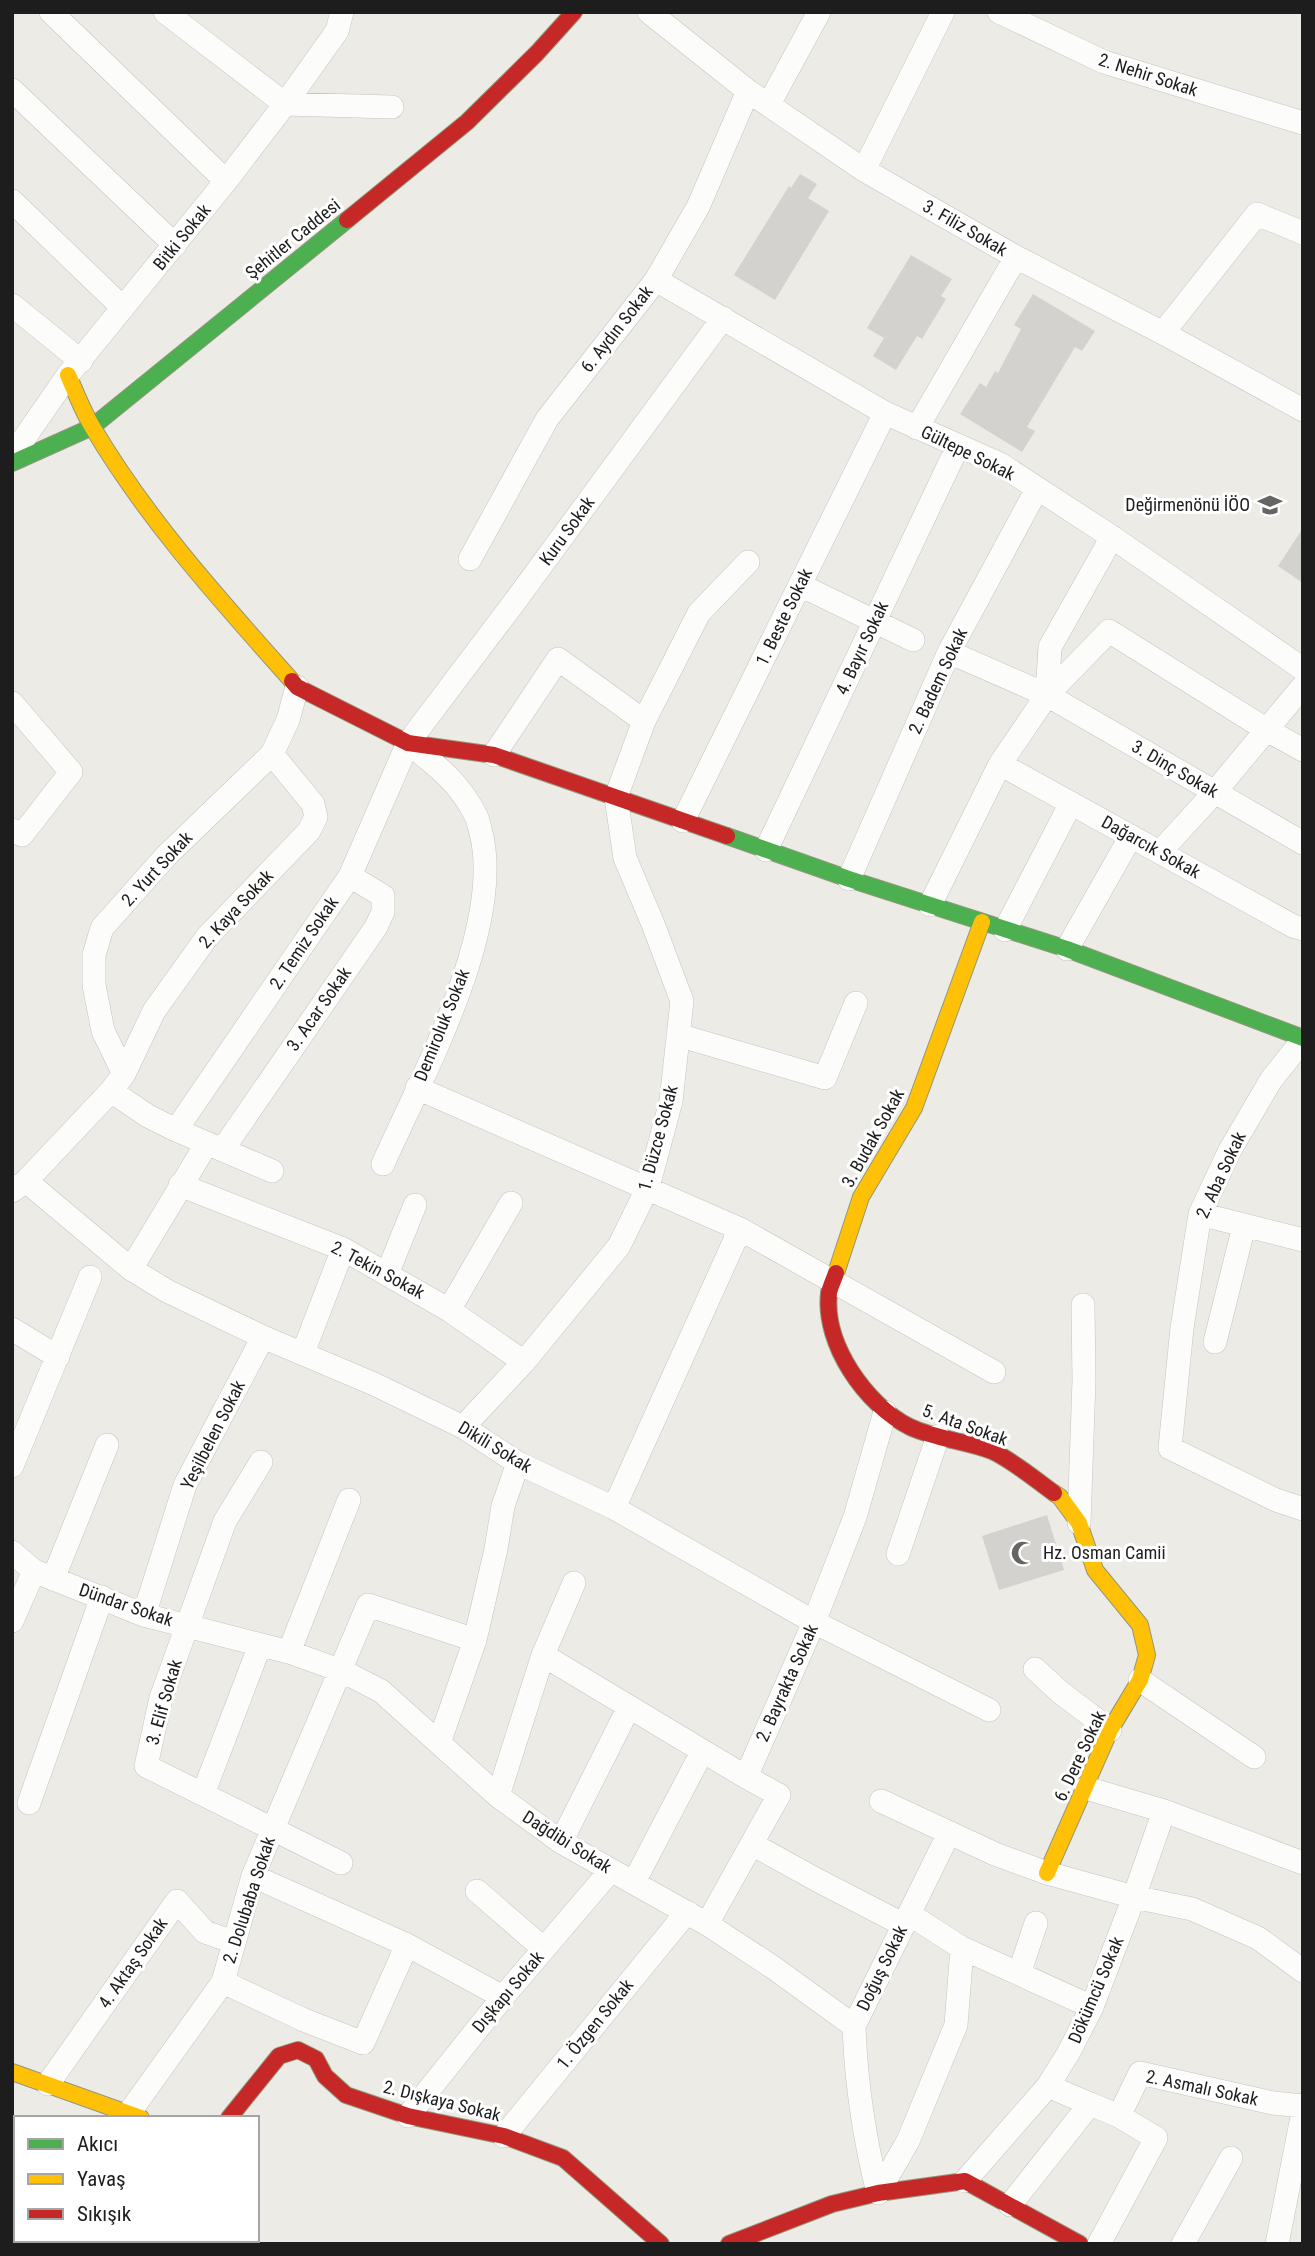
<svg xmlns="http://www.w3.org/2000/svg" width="1315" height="2256" viewBox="0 0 1315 2256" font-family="'Roboto Condensed',sans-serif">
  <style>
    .building { fill: #d4d2ce }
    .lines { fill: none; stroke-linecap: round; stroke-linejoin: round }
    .street-casing { stroke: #c4c4c1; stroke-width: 24 }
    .fast-casing { stroke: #93977c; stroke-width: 18 }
    .slow-casing { stroke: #93977c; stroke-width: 18 }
    .jam-casing { stroke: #93977c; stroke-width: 18 }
    .street { stroke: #fcfcfb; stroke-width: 23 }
    .fast { stroke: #4caf50; stroke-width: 16 }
    .slow { stroke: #ffc107; stroke-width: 16 }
    .jam { stroke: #c62828; stroke-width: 16 }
    .labels { text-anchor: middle; stroke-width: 6; stroke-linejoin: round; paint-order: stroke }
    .street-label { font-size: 18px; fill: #1d1d1d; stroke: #fff }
    .poi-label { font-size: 18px; fill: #1d1d1d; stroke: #fff; text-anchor: end }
  </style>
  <rect width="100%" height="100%" fill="#ecebe5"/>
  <!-- building -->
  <path class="building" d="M800 174 817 184 808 198 829 211 775 300 734 275 789 186 791 188Z
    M911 255 952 279 941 296 946 299 922 339 917 336 896 370 873 356 884 338 867 328Z
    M1033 294 1095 331 1082 351 1075 347 1027 427 1035 431 1022 452 960 414 980 383 986 387 995 371 998 373 1021 329 1014 325Z
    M1303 528V583L1278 566Z
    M1047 1515 1064 1570 999 1590 982 1536Z"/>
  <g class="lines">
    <!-- street casing -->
    <g class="street-casing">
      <path id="street" d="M51 12 226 181
        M165 12 285 104 392 107
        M649 12 748 91 864 170 1016 257 1163 333 1303 410
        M999 12 1104 62 1303 123
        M12 90 175 245
        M769 104 819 12
        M864 170 943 12
        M12 201 123 308
        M656 280 885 413 1000 464 1112 537 1303 669
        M12 305 81 361
        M1163 333 1257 214 1303 233
        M917 428 1016 257
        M12 456 68 375 226 181 285 104 337 31 342 12
        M470 559 547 419 656 280 698 207 748 91
        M800 585 913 640
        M949 652 1047 695 1303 843
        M1047 695 1050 647 1112 537
        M12 703 71 772 22 835 12 830
        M644 721 699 613 748 562
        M1000 764 1293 926 1303 929
        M683 821 885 413
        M766 850 958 446
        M1160 852 1214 793 1303 686
        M849 879 949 652 1037 489
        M930 905 1000 764 1047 695 1109 631 1267 730 1303 750
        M1005 930 1071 803
        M1067 949 1131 836
        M678 1035 825 1078 856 1003
        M1303 1040 1271 1080 1230 1150 1200 1214 1182 1328 1170 1448 1276 1500 1303 1509
        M124 1074 103 1031 94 985V955L102 928 167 855 272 754 288 720 297 687
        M417 1088 740 1229 994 1372
        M111 1091 148 1116 176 1130 272 1171
        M176 1130 350 876 408 743 513 604 723 318
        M223 1149 376 927 383 912V896L350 876
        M383 1164C422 1076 502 932 482 837 480 830 479 822 476 816 460 783 436 765 408 743
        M26 1181 111 1091 124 1074 154 1011 207 937 309 831 316 817 313 804 272 754
        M180 1185 343 1249 449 1310 524 1362
        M12 1191 26 1181 131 1269 167 1291 263 1337 374 1384 463 1427 518 1463 614 1508 814 1622 989 1710
        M1200 1214 1303 1240
        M131 1269 207 1143
        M387 1274 415 1205
        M449 1310 511 1203
        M12 1329 58 1357
        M1215 1342 1244 1226
        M303 1353 343 1249
        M463 1427 524 1362 619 1246 648 1187 671 1101 682 1001 653 924 625 858 616 797 644 721 558 659 494 755
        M261 1462 225 1521 161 1698 146 1766 341 1863
        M12 1466 90 1277
        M614 1508 740 1229
        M1079 1523 1084 1380 1083 1305
        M12 1552 34 1571 144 1615 289 1652 342 1671 381 1691 498 1796 561 1842 707 1924 774 1968 854 2026
        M898 1554 938 1436
        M53 1579 107 1445
        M144 1615 185 1485 263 1337
        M12 1621 34 1571
        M289 1652 349 1500
        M543 1655 746 1777
        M1035 1669 1060 1692 1110 1730
        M1140 1680 1254 1757
        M439 1743 475 1640 496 1549 503 1506 518 1463
        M1086 1788 1164 1811 1303 1863
        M203 1794 260 1645
        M498 1796 543 1655 574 1583
        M881 1801 995 1854 1047 1873 1134 1897 1192 1909 1258 1938 1303 1971
        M29 1803 102 1597
        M561 1842 629 1707
        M752 1844 817 1880 904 1925
        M253 1876 407 1945 503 1997
        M634 1882 702 1752
        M477 1891 544 1949
        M909 1914 962 1948 1092 2007
        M707 1924 779 1795 746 1777 814 1622 855 1517 885 1412
        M1019 1974 1036 1923
        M223 1982 304 2020 363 2043 407 1945
        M48 2084 177 1901 205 1932 233 1942
        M1048 2086 1090 2104
        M129 2113 223 1982 253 1876 368 1605 475 1640
        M408 2116 503 1997 611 1870
        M504 2136 687 1912
        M965 2181 1048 2086 1069 2052 1092 2007 1134 1897 1164 1811
        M878 2193C864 2137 856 2084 854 2026L949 1833
        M878 2193 908 2141 956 2025 962 1948
        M1010 2205 1090 2104 1119 2116 1140 2073 1273 2103 1303 2106
        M1099 2244 1156 2138 1119 2116
        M1183 2244 1231 2158
        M1277 2244 1303 2112"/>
    </g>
    <!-- fast casing -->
    <g class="fast-casing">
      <path id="fast" d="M12 463 92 427 347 220
        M727 836 849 879 1067 949 1303 1038"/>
    </g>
    <!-- slow casing -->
    <g class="slow-casing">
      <path id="slow" d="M68 375C76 393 83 412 93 428 148 521 221 601 292 681
        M836 1273 861 1197 914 1108 982 922
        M1047 1873 1110 1730 1140 1680 1147 1655 1140 1625 1095 1570 1079 1523 1060 1497 1054 1493
        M12 2072 141 2118"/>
    </g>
    <!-- jam casing -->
    <g class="jam-casing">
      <path id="jam" d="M347 220 467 122 537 53 574 12
        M292 681 297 687 408 743 494 755 727 836
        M836 1273C834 1279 830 1287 829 1293 823 1344 866 1405 910 1427 936 1439 966 1441 992 1451 1012 1460 1036 1480 1054 1493
        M229 2118 279 2056 298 2050 316 2059 325 2076 346 2095 408 2116 504 2136 563 2158 661 2244
        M729 2244 832 2204 878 2193 965 2181 1080 2244"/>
    </g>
    <!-- street -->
    <use href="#street" class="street"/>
    <!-- fast -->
    <use href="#fast" class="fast"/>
    <!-- slow -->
    <use href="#slow" class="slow"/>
    <!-- jam -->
    <use href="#jam" class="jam"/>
  </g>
  <!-- icons -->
  <defs>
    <g id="school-bare" transform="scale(1.89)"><path d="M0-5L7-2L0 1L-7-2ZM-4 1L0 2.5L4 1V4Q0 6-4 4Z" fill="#656563" stroke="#fff" stroke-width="2.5" paint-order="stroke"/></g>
    <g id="mosque-bare" transform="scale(1.89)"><path d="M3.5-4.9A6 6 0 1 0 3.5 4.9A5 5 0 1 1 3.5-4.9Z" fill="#656563" stroke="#fff" stroke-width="2.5" paint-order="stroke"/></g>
  </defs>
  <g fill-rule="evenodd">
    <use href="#school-bare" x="1270" y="505"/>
    <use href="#mosque-bare" x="1023" y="1553"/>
  </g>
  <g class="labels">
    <!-- street labels -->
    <g class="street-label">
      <text transform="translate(1148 75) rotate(18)" y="6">2. Nehir Sokak</text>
      <text transform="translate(965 228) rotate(30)" y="6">3. Filiz Sokak</text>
      <text transform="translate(182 237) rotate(-51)" y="6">Bitki Sokak</text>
      <text transform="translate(293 239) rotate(-39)" y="6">Şehitler Caddesi</text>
      <text transform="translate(617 329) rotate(-52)" y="6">6. Aydın Sokak</text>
      <text transform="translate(968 453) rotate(26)" y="6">Gültepe Sokak</text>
      <text transform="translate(567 531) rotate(-54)" y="6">Kuru Sokak</text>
      <text transform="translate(784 617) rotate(-64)" y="6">1. Beste Sokak</text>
      <text transform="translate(862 648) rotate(-65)" y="6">4. Bayır Sokak</text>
      <text transform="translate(938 681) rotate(-65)" y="6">2. Badem Sokak</text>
      <text transform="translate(1175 769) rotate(30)" y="6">3. Dinç Sokak</text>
      <text transform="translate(1151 847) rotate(29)" y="6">Dağarcık Sokak</text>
      <text transform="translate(157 869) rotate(-47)" y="6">2. Yurt Sokak</text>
      <text transform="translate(236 909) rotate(-47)" y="6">2. Kaya Sokak</text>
      <text transform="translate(304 943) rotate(-56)" y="6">2. Temiz Sokak</text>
      <text transform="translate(319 1009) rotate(-55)" y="6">3. Acar Sokak</text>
      <text transform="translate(442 1025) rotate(-68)" y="6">Demiroluk Sokak</text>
      <text transform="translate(658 1138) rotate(-75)" y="6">1. Düzce Sokak</text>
      <text transform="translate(873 1138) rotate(-61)" y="6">3. Budak Sokak</text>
      <text transform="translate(1221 1175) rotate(-65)" y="6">2. Aba Sokak</text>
      <text transform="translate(378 1270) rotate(28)" y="6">2. Tekin Sokak</text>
      <text transform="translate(965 1425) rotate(20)" y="6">5. Ata Sokak</text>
      <text transform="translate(213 1435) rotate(-63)" y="6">Yeşilbelen Sokak</text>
      <text transform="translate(495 1447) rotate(31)" y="6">Dikili Sokak</text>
      <text transform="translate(126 1605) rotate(19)" y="6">Dündar Sokak</text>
      <text transform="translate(787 1683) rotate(-66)" y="6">2. Bayrakta Sokak</text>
      <text transform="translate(164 1702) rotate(-74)" y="6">3. Elif Sokak</text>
      <text transform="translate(1080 1756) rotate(-65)" y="6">6. Dere Sokak</text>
      <text transform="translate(567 1842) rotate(32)" y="6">Dağdibi Sokak</text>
      <text transform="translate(249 1900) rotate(-72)" y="6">2. Dolubaba Sokak</text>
      <text transform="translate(133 1963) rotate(-55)" y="6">4. Aktaş Sokak</text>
      <text transform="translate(882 1968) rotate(-64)" y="6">Doğuş Sokak</text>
      <text transform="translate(1096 1990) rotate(-67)" y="6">Dökümcü Sokak</text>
      <text transform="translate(508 1992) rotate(-50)" y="6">Dışkapı Sokak</text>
      <text transform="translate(595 2024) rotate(-51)" y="6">1. Özgen Sokak</text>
      <text transform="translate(1202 2088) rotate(12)" y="6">2. Asmalı Sokak</text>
      <text transform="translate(442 2101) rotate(14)" y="6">2. Dışkaya Sokak</text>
    </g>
    <!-- poi labels -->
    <g class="poi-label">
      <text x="1250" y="511">Değirmenönü İÖO</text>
      <text x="1043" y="1559" text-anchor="start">Hz. Osman Camii</text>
    </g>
  </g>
  <!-- border -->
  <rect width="1315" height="2256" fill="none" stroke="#1d1d1d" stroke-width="28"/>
  <!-- legend -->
  <rect x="14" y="2116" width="245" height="126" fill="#ffffff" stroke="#a5a5a5" stroke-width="2"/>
  <rect x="28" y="2139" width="35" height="10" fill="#4caf50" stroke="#a5a5a5" stroke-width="2"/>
  <text x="77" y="2151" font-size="21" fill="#1d1d1d">Akıcı</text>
  <rect x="28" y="2174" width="35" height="10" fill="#ffc107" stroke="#a5a5a5" stroke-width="2"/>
  <text x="77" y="2186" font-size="21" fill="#1d1d1d">Yavaş</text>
  <rect x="28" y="2209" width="35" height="10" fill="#c62828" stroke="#a5a5a5" stroke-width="2"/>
  <text x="77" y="2221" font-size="21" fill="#1d1d1d">Sıkışık</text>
</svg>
